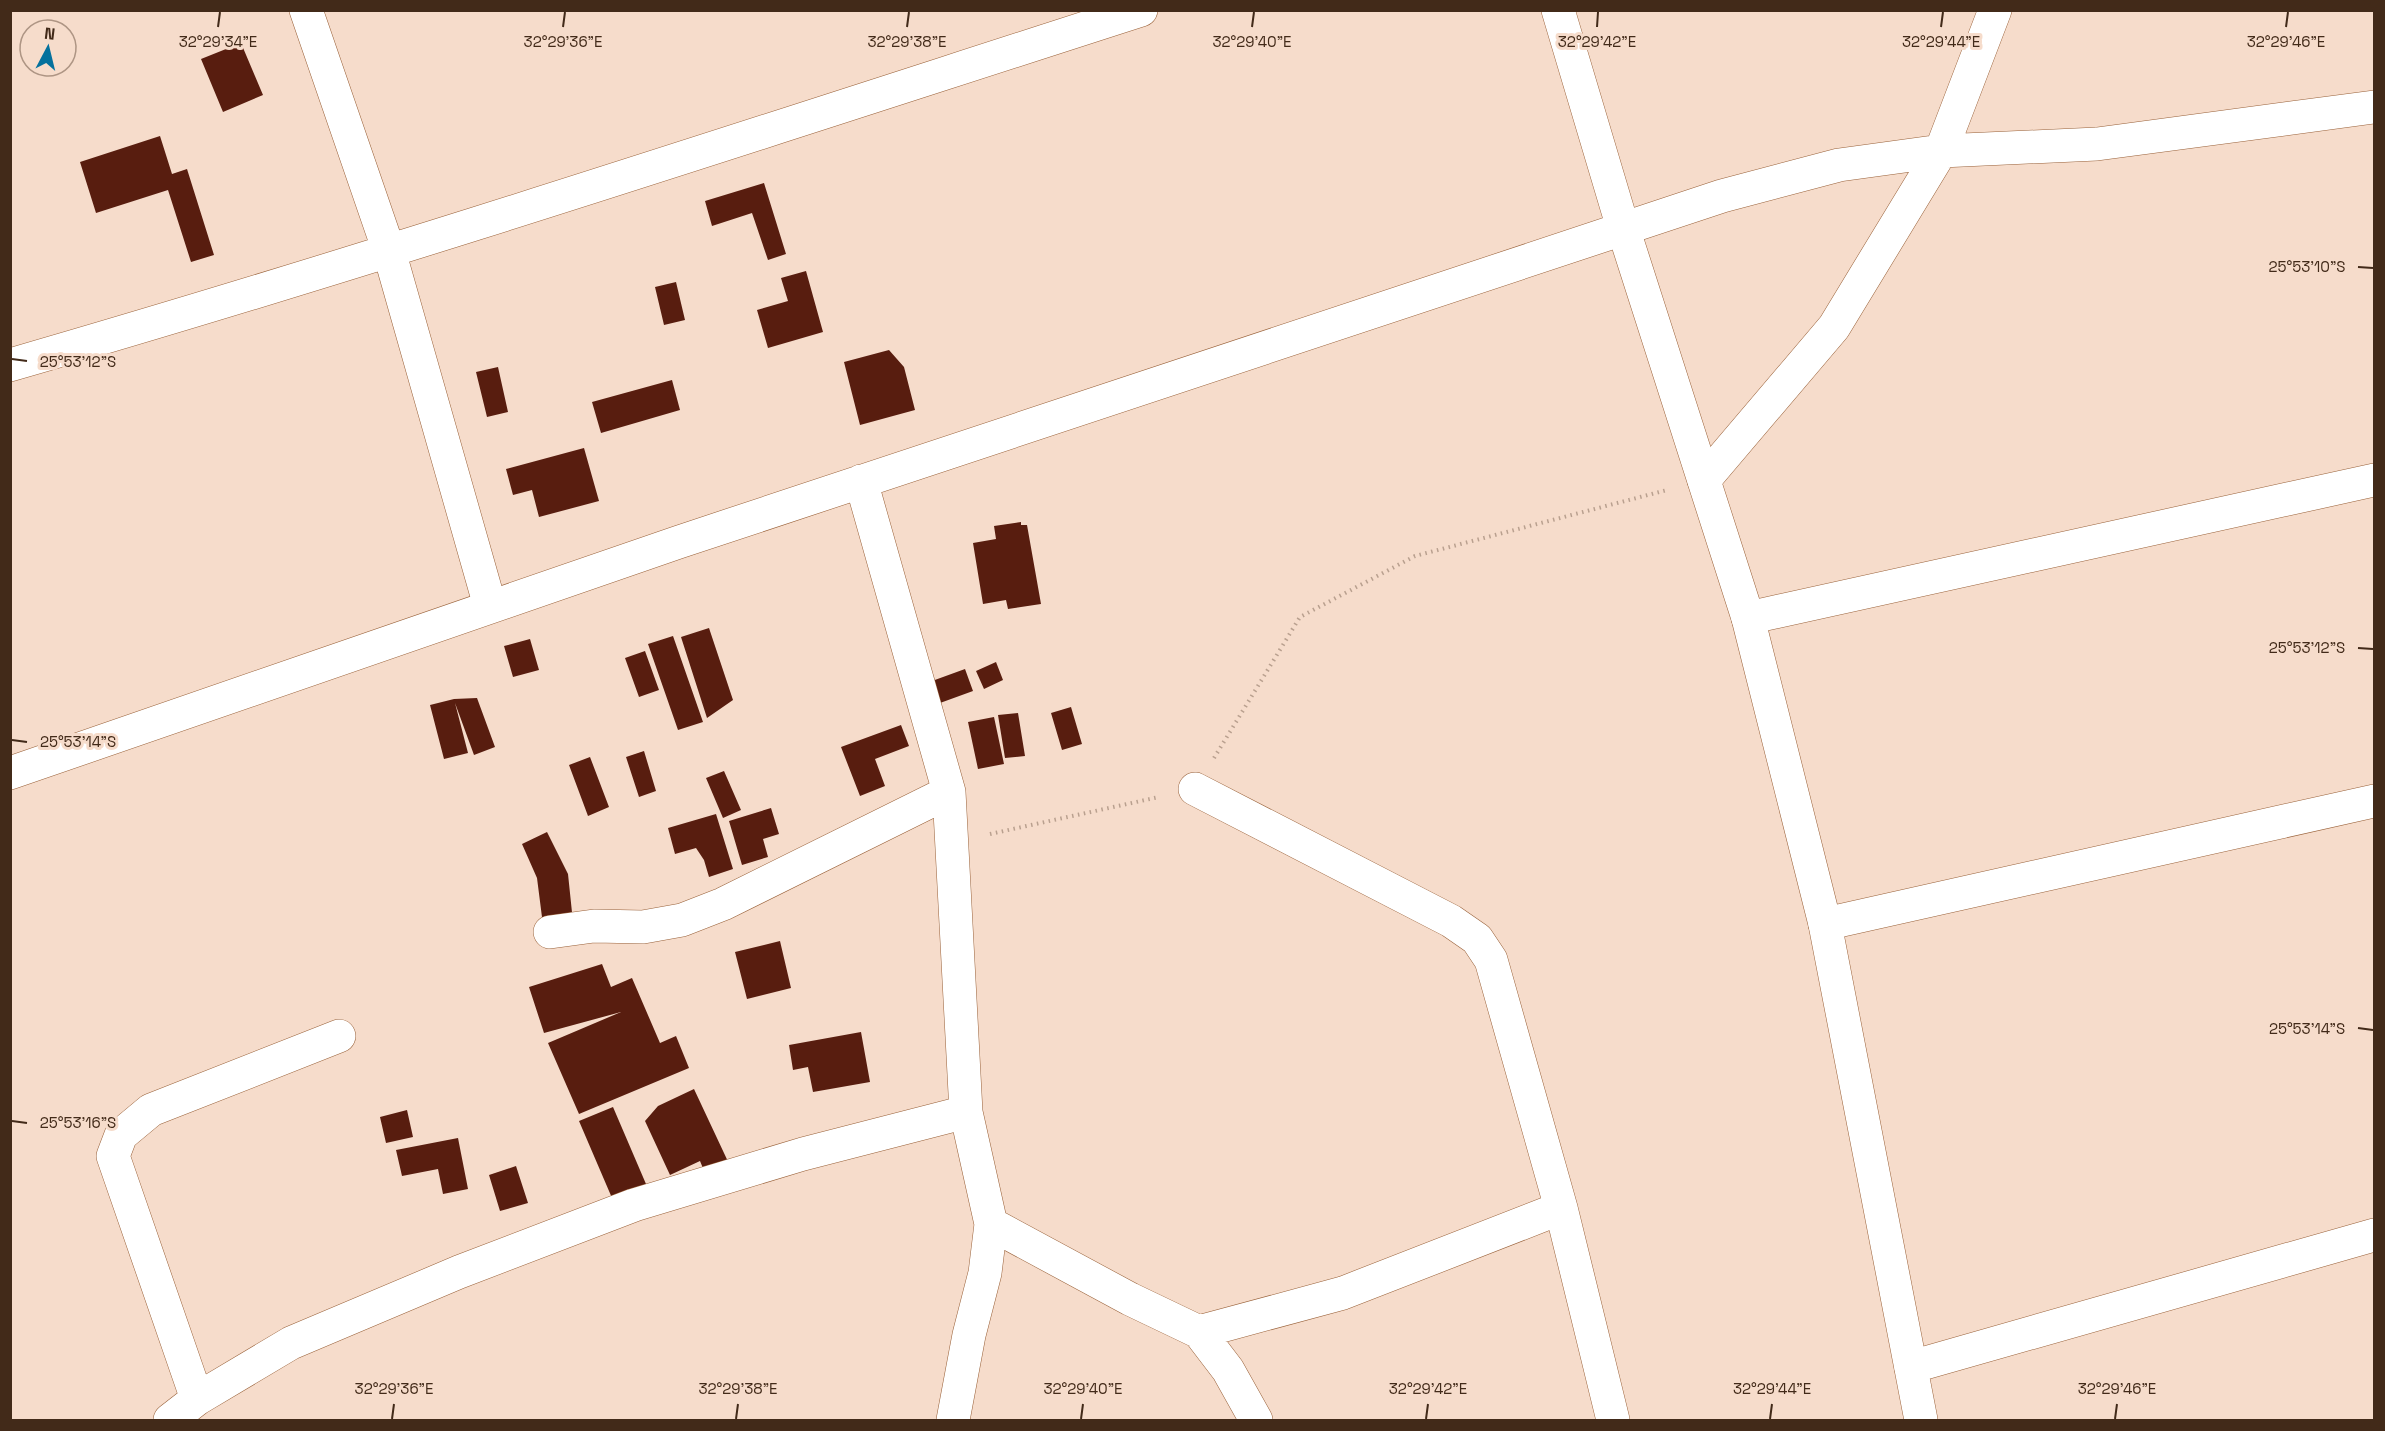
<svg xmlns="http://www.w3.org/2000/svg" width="2385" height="1431" viewBox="0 0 2385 1431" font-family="'Space Grotesk',sans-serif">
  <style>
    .building { fill: #581d0f }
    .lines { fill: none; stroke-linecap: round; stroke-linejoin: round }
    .street-casing { stroke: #996139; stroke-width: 34 }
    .secondary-casing { stroke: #996139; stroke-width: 34 }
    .path { stroke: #b9a08f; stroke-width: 4; stroke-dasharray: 1.5 4.5; stroke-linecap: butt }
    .street { stroke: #fff; stroke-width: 33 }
    .secondary { stroke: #fff; stroke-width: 33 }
    .ticks { fill: none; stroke: #422a19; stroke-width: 2 }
    .ticks-label { font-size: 15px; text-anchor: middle; fill: #422a19; stroke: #f6dccb; stroke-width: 6; stroke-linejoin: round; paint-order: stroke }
  </style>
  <rect width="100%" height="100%" fill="#f6dccb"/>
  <!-- building -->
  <path class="building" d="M241 43 263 95 223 112 201 59Z
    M160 136 172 174 187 169 214 255 191 262 168 190 96 213 80 162Z
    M764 183 786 254 768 260 752 213 712 226 705 201Z
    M806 271 823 332 768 348 757 310 788 301 781 278Z
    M676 282 685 320 664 325 655 287Z
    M889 350 904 367 915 410 860 425 844 362Z
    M498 367 508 412 487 417 476 372Z
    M672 380 680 410 601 433 592 402Z
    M584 448 599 501 539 517 532 490 513 495 506 469Z
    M1021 522V525H1027L1041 604 1008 609 1006 600 983 604 973 543 996 539 994 526Z
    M709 628 733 700 707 718 681 637Z
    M673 636 703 722 678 730 648 644Z
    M530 639 539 670 513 677 504 646Z
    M645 651 659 690 639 697 625 658Z
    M996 662 1003 680 984 689 976 671Z
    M965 669 973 691 940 703 932 681Z
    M477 698 495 747 474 755 455 703 468 753 444 759 430 705 454 699Z
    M1071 707 1082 744 1062 750 1051 713Z
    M1018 713 1025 756 1005 758 998 715Z
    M994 717 1004 764 978 769 968 722Z
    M901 725 909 746 875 759 885 786 860 796 841 747Z
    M644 751 656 791 639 797 626 757Z
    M590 757 609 807 588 816 569 765Z
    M724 771 741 810 723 818 706 778Z
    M771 808 779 834 763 839 768 857 742 865 729 821Z
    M716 814 733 869 709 877 704 860 696 848 675 854 668 828Z
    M547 832 568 874 573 922 543 925 537 878 522 844Z
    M780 941 791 988 747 999 735 952Z
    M602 964 611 987 632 978 660 1043 676 1036 689 1068 579 1114 548 1043 621 1012 544 1033 529 987Z
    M861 1032 870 1082 813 1092 808 1067 793 1070 789 1045Z
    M694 1089 731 1168 707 1178 700 1161 670 1175 645 1121 658 1106Z
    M613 1107 649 1191 615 1205 579 1121Z
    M407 1110 413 1137 386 1143 380 1117Z
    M458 1138 468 1189 443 1194 438 1169 402 1176 396 1150Z
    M516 1166 528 1203 500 1211 489 1175Z"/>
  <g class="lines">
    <!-- street casing -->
    <g class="street-casing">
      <path id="street" d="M306 10 389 251 490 606
        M10 365C390 255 765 131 1141 10
        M1704 480 1834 327 1941 151 1995 10
        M861 481 949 792 966 1112 991 1224 985 1273 969 1335 953 1420
        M1748 618 2374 480
        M10 773 679 542 1722 196 1839 165 1941 151 2097 144 2374 107
        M1195 789 1451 921 1477 939 1491 960 1561 1208 1613 1420
        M1825 924 2374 801
        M550 932 594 926 643 927 682 920 723 904 949 792
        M991 1224 1130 1299 1199 1332 1228 1370 1256 1420
        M1199 1332 1343 1293 1561 1208
        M1911 1367 2374 1235
        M197 1399 113 1156 121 1135 151 1110 339 1036
        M170 1420 197 1399 291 1343 459 1272 634 1205 803 1154 966 1112"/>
    </g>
    <!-- secondary casing -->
    <g class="secondary-casing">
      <path id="secondary" d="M1558 10 1623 228 1748 618 1825 924 1921 1420"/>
    </g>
    <!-- path -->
    <path class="path" d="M1214 758 1300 617 1415 556 1667 490
      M990 834 1159 797"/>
    <!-- street -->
    <use href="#street" class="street"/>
    <!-- secondary -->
    <use href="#secondary" class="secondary"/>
  </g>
  <!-- ticks -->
  <path class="ticks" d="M218 27 220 12M563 27 565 12M907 27 909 12M1252 27 1254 12M1597 27 1598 12M1941 27 1943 12M2286 27 2288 12M2358 267 2373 268M12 359 27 361M2358 648 2373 649M12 740 27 742M2358 1028 2373 1030M12 1121 27 1123M392 1419 394 1404M736 1419 738 1404M1081 1419 1083 1404M1426 1419 1428 1404M1770 1419 1772 1404M2115 1419 2117 1404"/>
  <g class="ticks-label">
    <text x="218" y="47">32°29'34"E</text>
    <text x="563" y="47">32°29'36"E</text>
    <text x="907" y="47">32°29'38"E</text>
    <text x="1252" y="47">32°29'40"E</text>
    <text x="1597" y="47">32°29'42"E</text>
    <text x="1941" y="47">32°29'44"E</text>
    <text x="2286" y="47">32°29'46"E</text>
    <text x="2307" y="272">25°53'10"S</text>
    <text x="78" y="367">25°53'12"S</text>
    <text x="2307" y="653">25°53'12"S</text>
    <text x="78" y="747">25°53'14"S</text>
    <text x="2307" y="1034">25°53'14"S</text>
    <text x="78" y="1128">25°53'16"S</text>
    <text x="394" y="1394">32°29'36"E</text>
    <text x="738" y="1394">32°29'38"E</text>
    <text x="1083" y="1394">32°29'40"E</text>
    <text x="1428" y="1394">32°29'42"E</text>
    <text x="1772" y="1394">32°29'44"E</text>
    <text x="2117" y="1394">32°29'46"E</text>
  </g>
  <!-- border -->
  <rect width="2385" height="1431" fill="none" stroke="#422a19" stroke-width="24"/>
  <!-- north arrow -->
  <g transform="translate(48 48) rotate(7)"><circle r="28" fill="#f6dccb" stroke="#ae9584" stroke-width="1.5"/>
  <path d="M0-4.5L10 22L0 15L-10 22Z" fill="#05719d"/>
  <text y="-9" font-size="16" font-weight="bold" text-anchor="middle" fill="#422a19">N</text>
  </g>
</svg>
